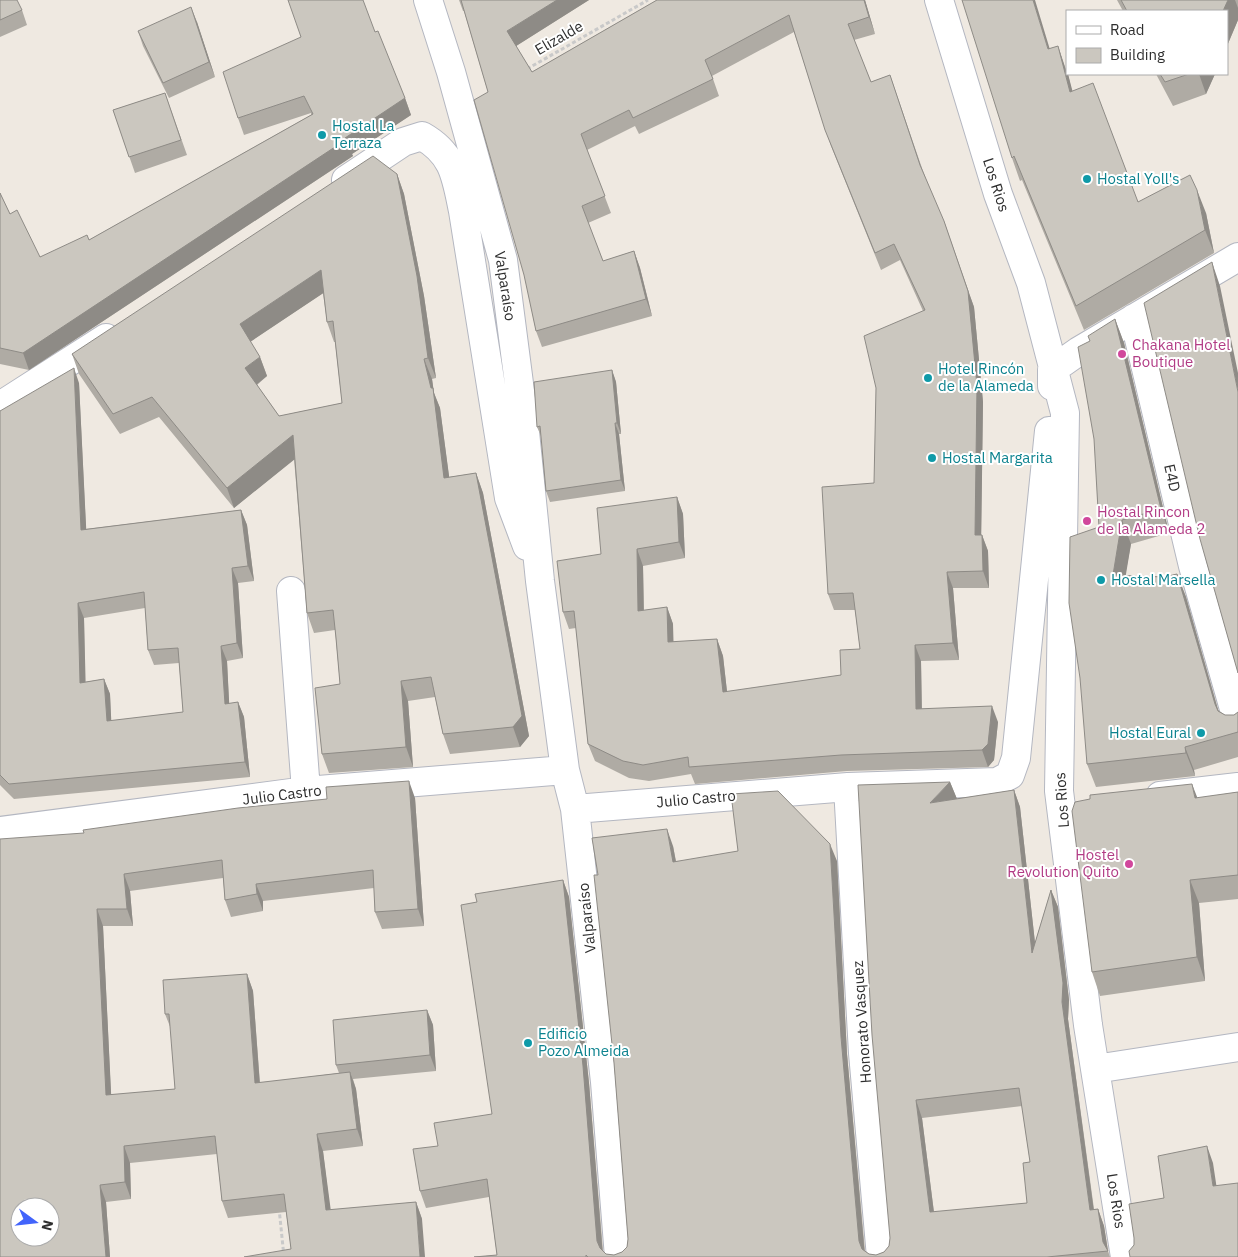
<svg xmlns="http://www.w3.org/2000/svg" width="1238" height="1257" viewBox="0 0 1238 1257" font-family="'IBM Plex Sans',sans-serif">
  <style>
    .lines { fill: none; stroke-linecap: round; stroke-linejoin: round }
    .minor-casing { stroke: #b4b7c1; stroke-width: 30 }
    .path { stroke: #c9c9c9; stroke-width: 3; stroke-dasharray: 4 2.5; stroke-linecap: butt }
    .minor { stroke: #fff; stroke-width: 28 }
    .wall { fill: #afaba4; fill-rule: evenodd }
    .shaded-wall { fill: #8e8b86 }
    .building { fill: #cbc7bf; stroke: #8e8b86; fill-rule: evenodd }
    .culture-dot { fill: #0f9aa8; stroke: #fff; stroke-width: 2 }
    .hotel-dot { fill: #d1479c; stroke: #fff; stroke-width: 2 }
    .labels { text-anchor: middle; stroke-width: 4; stroke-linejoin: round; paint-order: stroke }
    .street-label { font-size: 15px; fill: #2e2e2e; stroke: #fff }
    .culture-label { font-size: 15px; fill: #0d838f; stroke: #fff; text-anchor: start }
    .hotel-label { font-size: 15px; fill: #b23c85; stroke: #fff; text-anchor: start }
  </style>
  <rect width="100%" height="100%" fill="#efe9e1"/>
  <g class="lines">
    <!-- minor casing -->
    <g class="minor-casing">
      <path id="minor" d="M428 0 451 72 503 260 524 422 540 581 565 770 575 809 605 1082 619 1257
        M939 0 998 194 1031 283 1065 413 1059 791 1088 1025 1125 1257
        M346 180 403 142 422 136C454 154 456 177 463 211L509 498 527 546
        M1134 318 1193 566 1238 723
        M1052 386V370L1079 351 1238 257
        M0 406 106 338
        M291 591 306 791
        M848 787 863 1053 881 1257
        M1160 796 1238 787
        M575 809 848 787 997 782 1010 775 1016 758 1049 431
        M0 831 306 791 565 770
        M1095 1069 1238 1047"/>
    </g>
    <!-- path -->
    <path class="path" d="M527 69 648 0
      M279 1208 284 1257"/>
    <!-- minor -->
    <use href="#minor" class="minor"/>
  </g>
  <!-- wall -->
  <path class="wall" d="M0 0 22 10 27 25 0 37Z
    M459 0H589L516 46 532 72 657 0H865L875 34 854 40 871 82 890 75 923 171 974 307 983 402 981 535H982L988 551 989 588H953L959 660 921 661 922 709 998 722 994 760 988 767 847 771 695 784 691 774 649 781 629 778 595 761 588 744 576 628 569 629 563 612 601 554 677 497 683 514 685 558 643 566 644 611 667 607 673 624V642L717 639 723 656 727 692 841 675 860 649 855 610H834L828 594 874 483 923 311 900 260 881 270 831 146 794 32 712 76 719 96 639 134 635 126 587 150 611 213 588 223 603 261 634 251 640 268 652 316 542 347 536 331 488 92 464 11H463Z
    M1117 0H1238V20L1227 46V11H1123Z
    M197 22 215 77 169 98 143 46 138 31Z
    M375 32 405 98 411 115 352 154 353 156 29 370 0 364V193L10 214 40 257 89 240 311 115V113L244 135 238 118 301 37Z
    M1058 46 1066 70 1067 74H1068L1072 92 1138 202 1206 213 1214 253 1084 330 1022 180 1020 181 1012 158 1049 49Z
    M1156 74H1215L1206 94 1173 106Z
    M165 93 187 155 135 173 113 110Z
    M397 174 404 194 424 296 436 378 432 379 434 393 440 408 449 477 476 473 483 493 529 736 520 747 450 754 443 734 435 697 408 701 413 767 329 773 322 754 340 684 335 630 314 633 307 613 294 459 234 508 159 417 120 434 79 374 72 354ZM323 293 327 322 334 342H335L342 403 279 416 257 385 267 376 260 357 250 342Z
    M1115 319 1124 343 1169 533 1131 544 1125 576 1164 577 1177 574 1186 597 1218 710 1225 715H1234L1238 712V757L1194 770 1195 776 1096 787 1087 764 1099 527 1090 341Z
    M612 370 616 382 621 434H619L625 491 550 502 546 491 541 436 537 427Z
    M79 383 86 529 241 510 247 525 254 581 238 583 243 658 227 661 229 704 238 702 244 717 250 777 14 799 0 785V411ZM145 608 148 650 154 665 179 663 183 712 111 721 110 694 104 679 85 682 84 618Z
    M950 782 957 799 1014 790 1020 807 1035 943 1051 890 1058 907 1069 1000 1068 1019 1094 1209H1098L1104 1226 1108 1251 1110 1257H474L497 1255 489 1197 426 1208 420 1191 438 1146 492 1114 477 902 563 880 569 897 589 1083 603 1251 606 1254 614 1255 622 1252 627 1247 628 1239 614 1063 598 875 673 846 676 861H837L847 1054 865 1251 869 1254 876 1255 884 1252 889 1246ZM1022 1106 1030 1162 1027 1203 934 1212 922 1118Z
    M1238 792V899L1199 903 1205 981 1100 996 1092 972 1198 798Z
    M415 798 424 926 382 929 375 912 374 888 263 901V911L231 917 225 900 223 878 130 891 133 926H103L111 1095 175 1089 171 1029 165 1014 247 974 253 991 260 1083 339 1073 336 1065 427 1010 433 1025 436 1071 353 1079 356 1089 363 1146 323 1151 330 1210 416 1202 422 1219 291 1249 286 1212 228 1218 222 1201 217 1154 130 1163 131 1199 106 1202 110 1257H0L84 833Z"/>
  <!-- shaded-wall -->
  <path class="shaded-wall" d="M557 0H589L513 48 507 31Z
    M864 0H865L875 34 869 17Z
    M1033 0H1035L1057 73 1048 49Z
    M1228 0H1235L1238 8V20L1227 46V11H1223Z
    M191 7 197 22 215 77 209 62Z
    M1058 46 1066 70 1067 74H1068L1079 116 1070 92Z
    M1199 74H1215L1206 94Z
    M405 98 411 115 352 154 353 156 29 370 23 353Z
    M397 174 404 194 424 296 436 378 428 358Z
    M1197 190 1206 213 1214 253 1205 230Z
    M944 221 974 307 983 402 981 552 975 535Z
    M634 251 640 268 652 316 646 299Z
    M1212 262 1220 286 1238 373V392Z
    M321 270 328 290 247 344 240 324Z
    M1115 319 1124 343 1169 533 1161 509Z
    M260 357 267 376 252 388 245 368Z
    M424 359 432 379 434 393 440 408 452 498 444 478 431 388Z
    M74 368 79 383 87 545 81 530Z
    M612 370 616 382 621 434 617 423Z
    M615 423 619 434 625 491 621 480Z
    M293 435 300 455 234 508 227 488Z
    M476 473 483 493 529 736 520 747 513 727Z
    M677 497 683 514 685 558 679 542Z
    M241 510 247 525 254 581 248 566Z
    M1122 520 1131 544 1122 598 1113 575Z
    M982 535 988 551 989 588 983 571Z
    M637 549 643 566 644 628 638 611Z
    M232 568 238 583 243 658 237 643Z
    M947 572 953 588 959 660 953 643Z
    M1177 574 1186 597 1223 727 1215 704Z
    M78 603 84 618 86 698 80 683Z
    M667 607 673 624 674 659 668 642Z
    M717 639 723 656 729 709 723 692Z
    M915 645 921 661 922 726 916 709Z
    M221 646 227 661 230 719 225 704Z
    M104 679 110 694 112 736 107 721Z
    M401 681 408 701 413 767 406 747Z
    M238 702 244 717 250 777 245 762Z
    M992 706 998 722 994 760 988 767 982 750Z
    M1185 747 1194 770 1195 776 1186 753Z
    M409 781 415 798 424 926 418 909Z
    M950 782 957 799 930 803Z
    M1192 784 1201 807 1195 798Z
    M1014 790 1020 807 1038 970 1032 953Z
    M667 829 673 846 679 879 673 862Z
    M830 844 837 861 847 1054 865 1257 859 1241 841 1037Z
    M124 874 130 891 133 926 127 909Z
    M563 880 569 897 589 1083 603 1257 597 1241Z
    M1190 880 1199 903 1205 981 1197 957Z
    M256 884 263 901V911L257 894Z
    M1051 890 1058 907 1069 1000 1068 1019 1096 1227 1090 1210 1062 1002Z
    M97 909 103 926 112 1112 106 1095Z
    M247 974 253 991 261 1100 255 1083Z
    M427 1010 433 1025 436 1071 430 1055Z
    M350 1072 356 1089 363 1146 357 1129Z
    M916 1100 922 1118 936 1229 930 1212Z
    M317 1134 323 1151 333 1227 326 1210Z
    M124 1146 130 1163 131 1199 125 1182Z
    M1207 1146 1213 1163 1219 1203 1213 1186Z
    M100 1185 106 1202 110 1257H106Z
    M416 1202 422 1219 425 1257H420Z
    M1098 1209 1104 1226 1108 1251 1103 1242Z"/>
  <!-- building -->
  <path class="building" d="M0 0H17L22 10 0 20Z
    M288 0H363L375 32 378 31 405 98 345 138 347 139 23 353 0 348V193L10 214 17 210 40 257 87 235 89 240 313 114 304 96 238 118 223 72 301 37Z
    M461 0H557L507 31 532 72 657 0H864L869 17 848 24 871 82 890 75 920 165 944 221 968 291 977 386 975 535H982L983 571 947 572 953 643 915 645 916 709 992 706 988 744 982 750 841 755 689 767 688 757 643 765 623 761 588 744 574 611 563 612 557 561 601 554 597 508 677 497 679 542 637 549 638 611 667 607 668 642 717 639 723 692 841 675 840 650 860 649 853 593 828 594 822 487 874 483 876 388 864 336 925 310 894 244 875 253 825 130 789 15 705 60 713 79 633 118 629 110 581 134 605 196 582 206 603 261 634 251 646 299 536 331 524 275 474 100 488 92Z
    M962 0H1033L1048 49 1058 46 1070 92 1093 83 1138 202 1190 175 1197 190 1205 230 1076 306 1014 156 1012 158Z
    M1121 0H1228L1223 11H1127Z
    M191 7 209 62 163 83 138 31Z
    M1160 74H1189L1165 82Z
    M165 93 181 140 129 157 113 110Z
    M373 156 397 174 417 276 428 358 424 359 431 388H433L444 478 476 473 522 716 513 727 443 734 431 677 401 681 406 747 322 754 315 688 340 684 336 638 333 610 307 613 293 435 227 488 152 397 113 414 72 354ZM321 270 327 322 333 321 342 403 279 416 245 368 260 357 240 324Z
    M1212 262 1238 392V673L1200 539 1144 303Z
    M1115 319 1161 509 1122 520 1113 575 1164 577 1177 574 1215 704 1218 711 1225 715H1234L1238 712V732L1185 747 1186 753 1087 764 1080 678 1069 603 1070 537 1099 527 1094 439 1078 347 1090 341 1088 336Z
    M74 368 81 530 241 510 248 566 232 568 237 643 221 646 225 704 238 702 245 762 9 784 0 775V411ZM144 592 148 650 178 648 183 712 107 721 104 679 80 683 78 603Z
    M612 370 617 423H615L621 480 546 491 540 426 537 427 534 382Z
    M409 781 418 909 375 912 373 870 256 884 257 894 225 900 222 860 124 874 127 909H97L106 1095 175 1089 169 1014H165L163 980 247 974 255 1083 350 1072 357 1129 317 1134 326 1210 416 1202 420 1257H244L291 1249 284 1194 222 1201 215 1136 124 1146 125 1182 100 1185 106 1257H0V839L84 833 83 830 238 808 327 799 326 787ZM20 1207H50V1237H20Z
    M950 782 930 803 1014 790 1032 953 1051 890 1063 983 1062 1002 1090 1210 1098 1209 1103 1242 1108 1251 1047 1257H588L586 1255V1257H474L497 1255 487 1179 420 1191 413 1149 438 1146 434 1123 492 1114 461 905 477 902 475 894 563 880 583 1066 597 1241 600 1248 606 1254 614 1255 622 1252 627 1247 628 1239 614 1063 594 875H598L592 838 667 829 673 862 738 851 731 794 778 791 830 844 841 1037 859 1241 862 1249 869 1254 876 1255 884 1252 889 1246 890 1238 872 1035 858 785ZM1019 1088 1030 1162 1023 1163 1027 1203 930 1212 916 1100Z
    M1192 784 1195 798 1238 792V875L1190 880 1197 957 1092 972 1072 811 1075 802 1090 799V795Z
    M427 1010 430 1055 336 1065 333 1020Z
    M1207 1146 1213 1186 1238 1183V1257H1130L1129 1251 1134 1245V1238L1129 1204 1164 1198 1158 1156Z"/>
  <!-- markers -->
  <g class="culture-dot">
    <circle cx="322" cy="135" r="5"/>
    <circle cx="1087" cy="179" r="5"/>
    <circle cx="928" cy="378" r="5"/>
    <circle cx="932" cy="458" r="5"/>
    <circle cx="1101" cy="580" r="5"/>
    <circle cx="1201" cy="733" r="5"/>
    <circle cx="528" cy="1043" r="5"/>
  </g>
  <g class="hotel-dot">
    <circle cx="1122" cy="354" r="5"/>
    <circle cx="1087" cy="521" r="5"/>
    <circle cx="1129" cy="864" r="5"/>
  </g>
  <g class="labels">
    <!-- street labels -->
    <g class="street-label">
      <text transform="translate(559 38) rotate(-30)" y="5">Elizalde</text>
      <text transform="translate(996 185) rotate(72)" y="5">Los Rios</text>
      <text transform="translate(505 286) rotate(81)" y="5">Valparaíso</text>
      <text transform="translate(1172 478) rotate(77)" y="5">E4D</text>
      <text transform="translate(282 795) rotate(-7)" y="5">Julio Castro</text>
      <text transform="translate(696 799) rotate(-5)" y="5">Julio Castro</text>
      <text transform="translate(1062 800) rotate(-94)" y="5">Los Rios</text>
      <text transform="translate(587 918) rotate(-96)" y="5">Valparaíso</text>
      <text transform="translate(862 1022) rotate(-94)" y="5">Honorato Vasquez</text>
      <text transform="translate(1116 1201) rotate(81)" y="5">Los Rios</text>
    </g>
    <!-- culture labels -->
    <g class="culture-label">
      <text x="332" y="131">Hostal La<tspan x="332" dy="17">Terraza</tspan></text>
      <text x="1097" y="184">Hostal Yoll's</text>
      <text x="938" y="374">Hotel Rincón<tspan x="938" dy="17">de la Alameda</tspan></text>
      <text x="942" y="463">Hostal Margarita</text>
      <text x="1111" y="585">Hostal Marsella</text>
      <text x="1191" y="738" text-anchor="end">Hostal Eural</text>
      <text x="538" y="1039">Edificio<tspan x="538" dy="17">Pozo Almeida</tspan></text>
    </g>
    <!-- hotel labels -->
    <g class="hotel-label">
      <text x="1132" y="350">Chakana Hotel<tspan x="1132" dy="17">Boutique</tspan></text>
      <text x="1097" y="517">Hostal Rincon<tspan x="1097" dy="17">de la Alameda 2</tspan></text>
      <text x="1119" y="860" text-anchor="end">Hostel<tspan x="1119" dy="17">Revolution Quito</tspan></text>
    </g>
  </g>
  <!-- legend -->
  <rect x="1066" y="10" width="162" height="65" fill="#ffffff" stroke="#ababab"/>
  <rect x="1076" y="26" width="25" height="8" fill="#ffffff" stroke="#ababab"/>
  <text x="1110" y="35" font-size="15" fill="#2e2e2e">Road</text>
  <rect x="1076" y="48" width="25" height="15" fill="#cbc7bf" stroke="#ababab"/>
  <text x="1110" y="60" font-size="15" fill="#2e2e2e">Building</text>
  <!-- north arrow -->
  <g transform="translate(35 1222) rotate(105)"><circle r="24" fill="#ffffff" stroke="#ababab"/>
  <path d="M0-4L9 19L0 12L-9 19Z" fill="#4264fb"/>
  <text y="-8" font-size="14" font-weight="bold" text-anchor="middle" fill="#2e2e2e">N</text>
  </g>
</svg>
